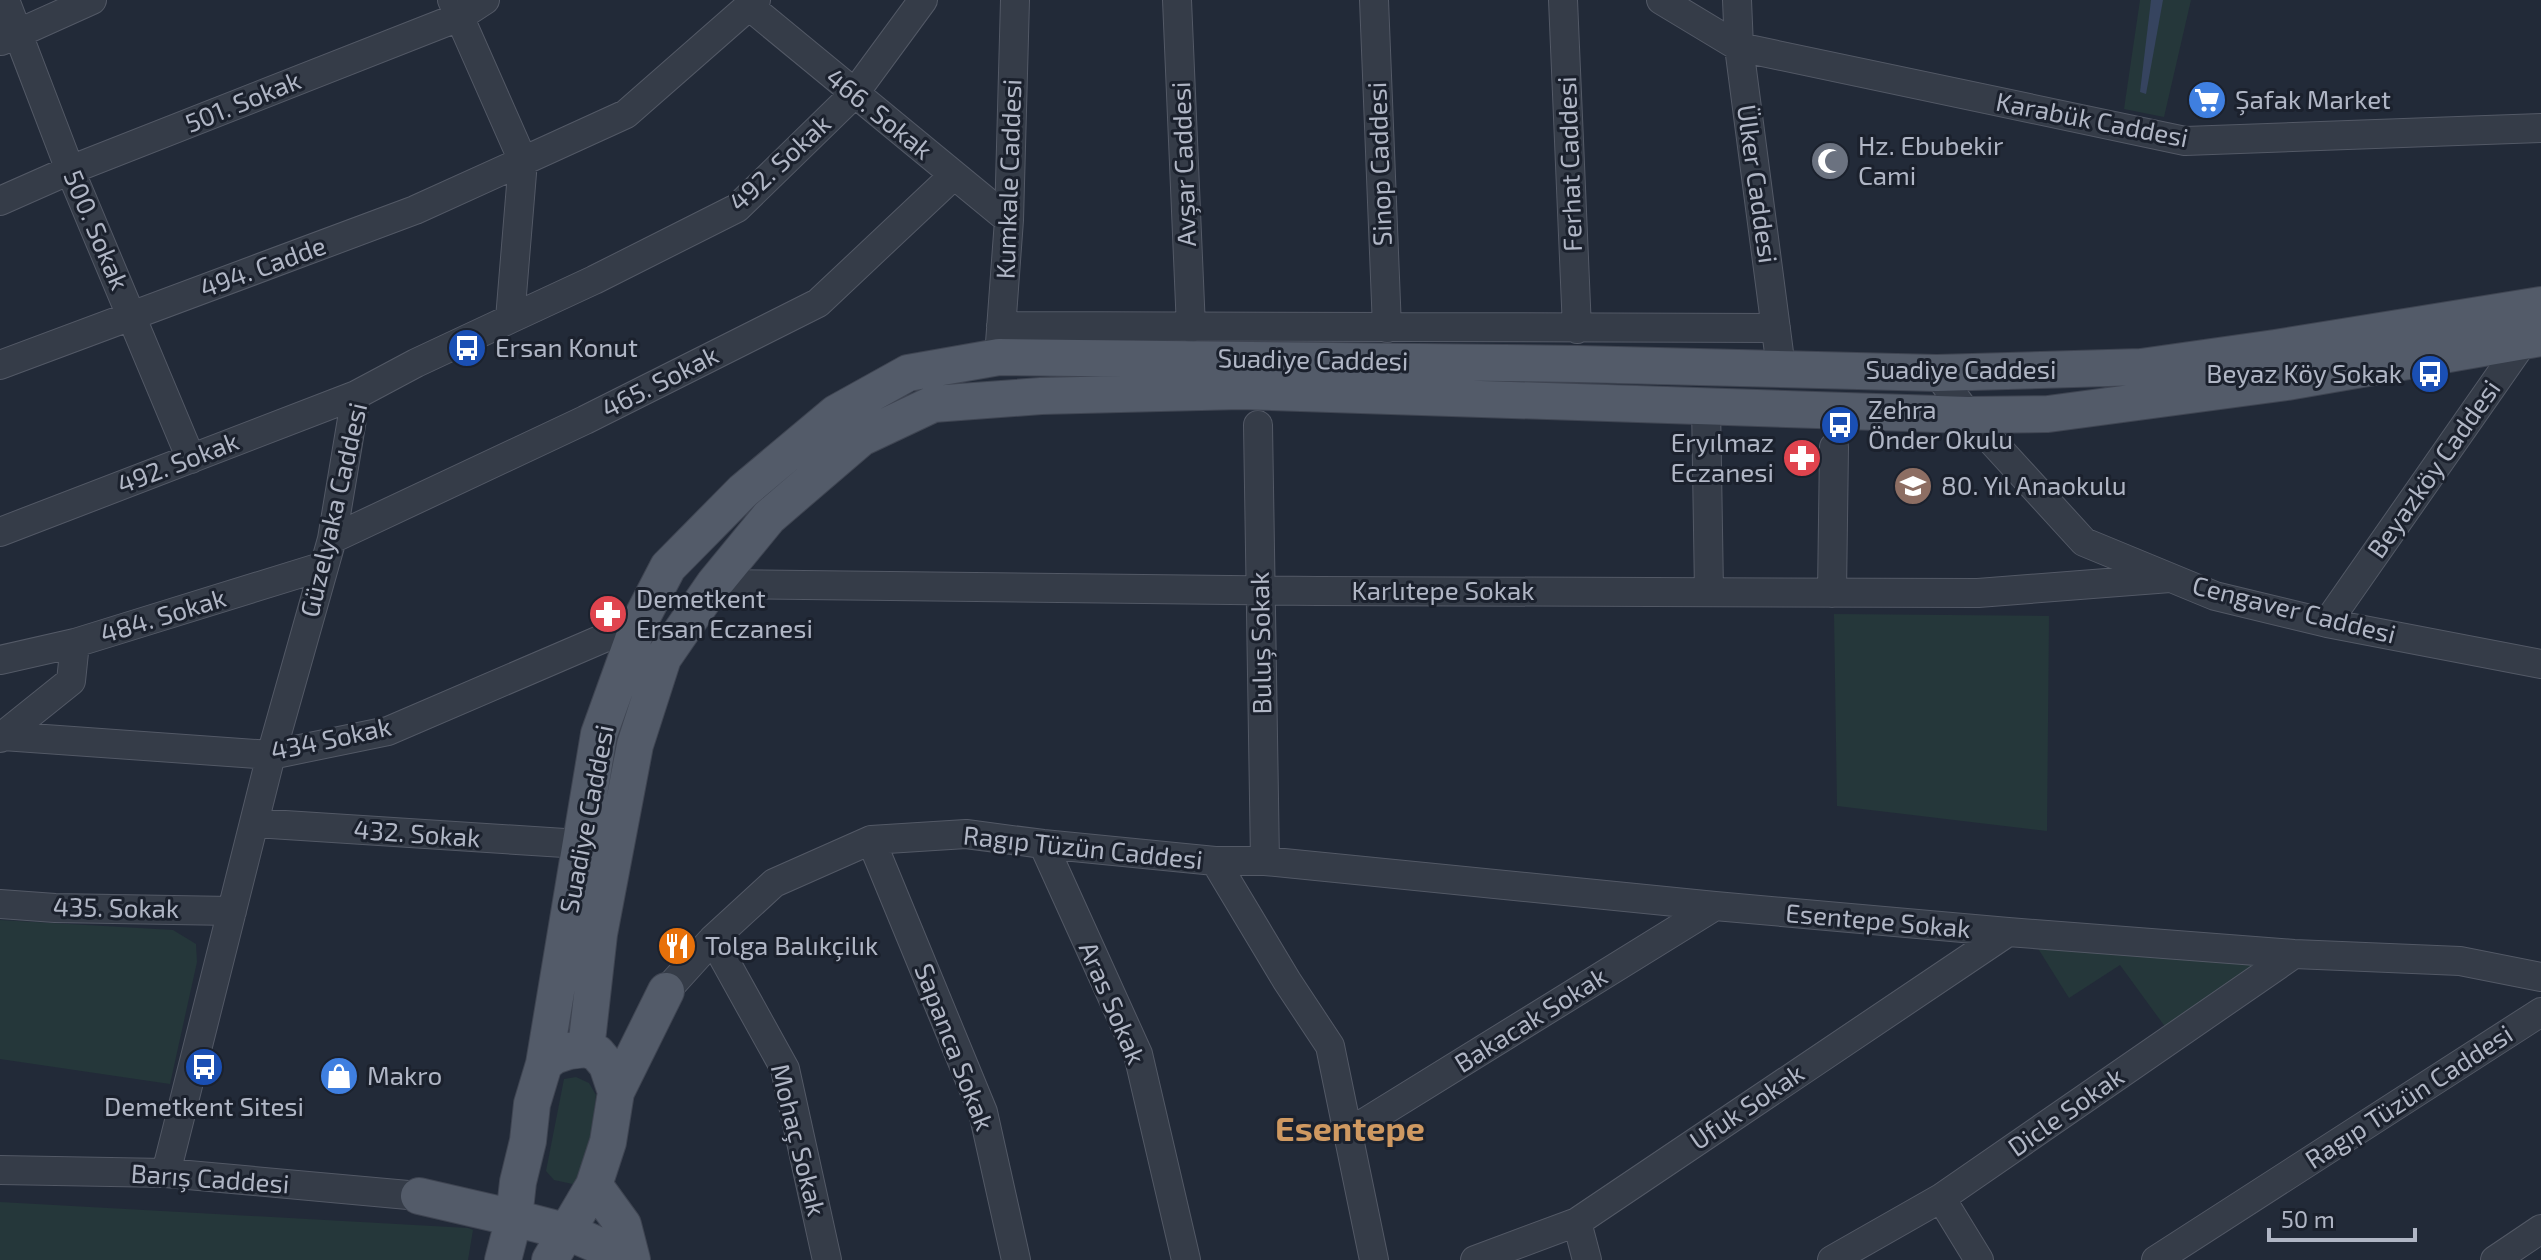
<svg xmlns="http://www.w3.org/2000/svg" width="2541" height="1260" viewBox="0 0 2541 1260" font-family="'Exo 2',sans-serif">
  <style>
    .green { fill: #25373a }
    .water { fill: #36445f }
    .lines { fill: none; stroke-linecap: round; stroke-linejoin: round }
    .minor-casing { stroke: #535966; stroke-width: 30 }
    .major-casing { stroke: #3f4552; stroke-width: 38 }
    .minor { stroke: #353c48; stroke-width: 28 }
    .major { stroke: #535b69; stroke-width: 36 }
    .labels { text-anchor: middle; stroke-width: 6; stroke-linejoin: round; paint-order: stroke }
    .poi-label { font-size: 26px; fill: #b0b6c5; stroke: #1b212d; text-anchor: start }
    .street-label { font-size: 26px; fill: #b0b6c5; stroke: #1b212d }
    .district-label { font-size: 34px; font-weight: bold; fill: #cf9961; stroke: #1b212d }
  </style>
  <rect width="100%" height="100%" fill="#222a38"/>
  <!-- green -->
  <path class="green" d="M2140 0H2191L2164 117 2124 109Z
    M1834 614 2049 616 2047 831 1837 806Z
    M0 920 173 930 196 944 197 962 170 1084 0 1059Z
    M2034 942 2268 958 2166 1028 2120 965 2069 998Z
    M576 1077 589 1083 596 1095 587 1174 577 1185 554 1180 546 1171 564 1079Z
    M0 1202 468 1228 473 1230 468 1260H0Z"/>
  <!-- water -->
  <path class="water" d="M2151 0H2163L2146 94 2140 92Z"/>
  <g class="lines">
    <!-- minor casing -->
    <g class="minor-casing">
      <path id="minor" d="M5 0 70 170 191 459
        M1177 0 1191 328
        M1374 0 1387 328
        M1563 0 1577 329
        M1661 0 1739 47 2185 141 2541 128
        M1737 0 1739 47 1781 368
        M749 6 1009 220
        M1 41 92 0
        M0 201 70 170 459 17 485 0
        M510 319 594 280 737 208 854 94 923 0
        M1001 326 1776 328
        M1000 343 1009 220 1015 0
        M0 365 415 210 523 161 452 0
        M1937 373 1968 415 2084 542 2215 596 2327 623 2541 664
        M1706 405 1709 592
        M1258 425 1265 861
        M0 532 356 395
        M332 539 585 420 818 303 954 175
        M714 584 1318 591 1978 593 2170 578
        M1832 593 1834 447
        M2327 623 2530 332
        M0 660 75 643 324 566
        M3 736 271 755 388 731 639 623
        M0 738 71 681 75 643
        M254 823 580 844
        M871 840 983 1112 1016 1260
        M1043 844 1138 1054 1186 1260
        M1215 861 1287 981 1330 1046 1374 1260
        M0 904 55 908 232 911
        M713 939 785 1069 827 1260
        M666 991 713 939 774 883 871 840 966 834 1043 844 1215 861H1265L1715 906 2008 932 2294 954 2460 961 2541 977
        M1348 1133 1715 906
        M0 1170 166 1173 419 1196
        M166 1173 271 755 332 539 356 395 416 363 510 319 523 161 626 114 756 0
        M1941 1198 1979 1260
        M1577 1222 1587 1260
        M1475 1260 1577 1222 2008 932
        M1832 1260 1941 1198 2294 954
        M2156 1260 2541 1012
        M2495 1260 2541 1229"/>
    </g>
    <!-- major casing -->
    <g class="major-casing">
      <path id="major" d="M586 1049 599 934 635 745 663 658 714 584 769 517 861 438 933 404 1041 396 1241 391 1968 415 2048 414 2287 382 2541 338
        M544 1064 599 734 639 623 668 567 743 491 836 413 908 373 999 357 1578 364 1937 373 2141 367 2275 348 2541 305
        M616 1092 666 991
        M594 1185 623 1225 632 1260
        M419 1196 514 1218 503 1260
        M550 1260 594 1185 608 1142 616 1092 607 1065 597 1053 586 1049 569 1051 554 1056 544 1064 532 1104 528 1141 518 1182 514 1218 568 1232 632 1260"/>
    </g>
    <!-- minor -->
    <use href="#minor" class="minor"/>
    <!-- major -->
    <use href="#major" class="major"/>
  </g>
  <!-- icons -->
  <defs>
    <g id="supermarket-disc" transform="scale(2)"><circle r="9.5" fill="#3f7fe0" stroke="#1b212d"/><path d="M-6-5.5h2.5l.6 2H6L4.5 2H-2.5L-4.4-4H-6ZM-1.5 3.2a1.3 1.3 0 1 0 .1 0ZM3 3.2a1.3 1.3 0 1 0 .1 0Z" fill="#fff"/></g>
    <g id="mosque-disc" transform="scale(2)"><circle r="9.5" fill="#6b7280" stroke="#1b212d"/><path d="M3.5-4.9A6 6 0 1 0 3.5 4.9A5 5 0 1 1 3.5-4.9Z" fill="#fff"/></g>
    <g id="bus-disc" transform="scale(2)"><circle r="9.5" fill="#1a4fb4" stroke="#1b212d"/><path d="M-5-6H5V4H4V6H2V4H-2V6H-4V4H-5ZM-3.5-4V0h7V-4ZM-3.5 1.2v1.5H-2V1.2ZM2 1.2v1.5H3.5V1.2Z" fill="#fff"/></g>
    <g id="pharmacy-disc" transform="scale(2)"><circle r="9.5" fill="#e0444e" stroke="#1b212d"/><path d="M-2-6h4v4h4v4h-4v4h-4v-4h-4v-4h4Z" fill="#fff"/></g>
    <g id="school-disc" transform="scale(2)"><circle r="9.5" fill="#8d6e63" stroke="#1b212d"/><path d="M0-5L7-2L0 1L-7-2ZM-4 1L0 2.5L4 1V4Q0 6-4 4Z" fill="#fff"/></g>
    <g id="restaurant-disc" transform="scale(2)"><circle r="9.5" fill="#e8710a" stroke="#1b212d"/><path d="M-5-6h1v4h1v-4h1v4h1v-4h1v5L-1.5 .5V6h-2V.5L-5-1ZM5-6V6H3V1.5H1.5Q1.5-4 5-6Z" fill="#fff"/></g>
    <g id="shop-disc" transform="scale(2)"><circle r="9.5" fill="#3f7fe0" stroke="#1b212d"/><path d="M-5-2.5h2.3a2.7 3.5 0 0 1 5.4 0H5L5.5 6h-11ZM-1.5-2.5h3a1.5 2.3 0 0 0-3 0Z" fill="#fff"/></g>
  </defs>
  <g fill-rule="evenodd">
    <use href="#supermarket-disc" x="2207" y="100"/>
    <use href="#mosque-disc" x="1830" y="161"/>
    <use href="#bus-disc" x="467" y="348"/>
    <use href="#bus-disc" x="2430" y="374"/>
    <use href="#bus-disc" x="1840" y="425"/>
    <use href="#pharmacy-disc" x="1802" y="458"/>
    <use href="#school-disc" x="1913" y="486"/>
    <use href="#pharmacy-disc" x="608" y="614"/>
    <use href="#restaurant-disc" x="677" y="946"/>
    <use href="#bus-disc" x="204" y="1067"/>
    <use href="#shop-disc" x="339" y="1076"/>
  </g>
  <g class="labels">
    <!-- poi labels -->
    <g class="poi-label">
      <text x="2235" y="109">Şafak Market</text>
      <text x="1858" y="155">Hz. Ebubekir<tspan x="1858" dy="30">Cami</tspan></text>
      <text x="495" y="357">Ersan Konut</text>
      <text x="2402" y="383" text-anchor="end">Beyaz Köy Sokak</text>
      <text x="1868" y="419">Zehra<tspan x="1868" dy="30">Önder Okulu</tspan></text>
      <text x="1774" y="452" text-anchor="end">Eryılmaz<tspan x="1774" dy="30">Eczanesi</tspan></text>
      <text x="1941" y="495">80. Yıl Anaokulu</text>
      <text x="636" y="608">Demetkent<tspan x="636" dy="30">Ersan Eczanesi</tspan></text>
      <text x="705" y="955">Tolga Balıkçilık</text>
      <text x="367" y="1085">Makro</text>
      <text x="204" y="1116" text-anchor="middle">Demetkent Sitesi</text>
    </g>
    <!-- street labels -->
    <g class="street-label">
      <text transform="translate(243 102) rotate(-22)" y="9">501. Sokak</text>
      <text transform="translate(879 114) rotate(39)" y="9">466. Sokak</text>
      <text transform="translate(2092 120) rotate(11)" y="9">Karabük Caddesi</text>
      <text transform="translate(780 163) rotate(-43)" y="9">492. Sokak</text>
      <text transform="translate(1184 164) rotate(-92)" y="9">Avşar Caddesi</text>
      <text transform="translate(1380 164) rotate(-92)" y="9">Sinop Caddesi</text>
      <text transform="translate(1570 164) rotate(-92)" y="9">Ferhat Caddesi</text>
      <text transform="translate(1009 179) rotate(-88)" y="9">Kumkale Caddesi</text>
      <text transform="translate(1757 184) rotate(82)" y="9">Ülker Caddesi</text>
      <text transform="translate(96 230) rotate(67)" y="9">500. Sokak</text>
      <text transform="translate(263 267) rotate(-20)" y="9">494. Cadde</text>
      <text transform="translate(1313 360) rotate(1)" y="9">Suadiye Caddesi</text>
      <text x="1961" y="379">Suadiye Caddesi</text>
      <text transform="translate(660 382) rotate(-27)" y="9">465. Sokak</text>
      <text transform="translate(178 463) rotate(-21)" y="9">492. Sokak</text>
      <text transform="translate(2434 469) rotate(-55)" y="9">Beyazköy Caddesi</text>
      <text transform="translate(334 510) rotate(-77)" y="9">Güzelyaka Caddesi</text>
      <text x="1443" y="600">Karlıtepe Sokak</text>
      <text transform="translate(2294 610) rotate(14)" y="9">Cengaver Caddesi</text>
      <text transform="translate(163 616) rotate(-17)" y="9">484. Sokak</text>
      <text transform="translate(1261 643) rotate(-91)" y="9">Buluş Sokak</text>
      <text transform="translate(331 739) rotate(-12)" y="9">434 Sokak</text>
      <text transform="translate(587 819) rotate(-79)" y="9">Suadiye Caddesi</text>
      <text transform="translate(417 834) rotate(4)" y="9">432. Sokak</text>
      <text transform="translate(1083 848) rotate(6)" y="9">Ragıp Tüzün Caddesi</text>
      <text transform="translate(116 908) rotate(1)" y="9">435. Sokak</text>
      <text transform="translate(1878 921) rotate(5)" y="9">Esentepe Sokak</text>
      <text transform="translate(1112 1003) rotate(67)" y="9">Aras Sokak</text>
      <text transform="translate(1531 1020) rotate(-32)" y="9">Bakacak Sokak</text>
      <text transform="translate(954 1047) rotate(69)" y="9">Sapanca Sokak</text>
      <text transform="translate(2409 1097) rotate(-33)" y="9">Ragıp Tüzün Caddesi</text>
      <text transform="translate(1747 1107) rotate(-34)" y="9">Ufuk Sokak</text>
      <text transform="translate(2066 1112) rotate(-35)" y="9">Dicle Sokak</text>
      <text transform="translate(798 1140) rotate(76)" y="9">Mohaç Sokak</text>
      <text transform="translate(210 1179) rotate(4)" y="9">Barış Caddesi</text>
    </g>
    <!-- district labels -->
    <g class="district-label">
      <text x="1350" y="1141">Esentepe</text>
    </g>
  </g>
  <!-- scale -->
  <path d="M2269 1228v12h146v-12" fill="none" stroke="#b0b6c5" stroke-width="4"/>
  <text x="2281" y="1228" font-size="24" fill="#b0b6c5" stroke="#1b212d" stroke-width="6" paint-order="stroke">50 m</text>
</svg>
